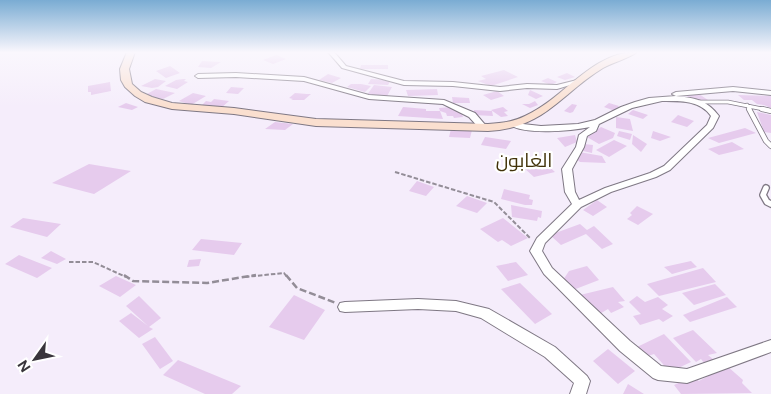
<svg xmlns="http://www.w3.org/2000/svg" width="771" height="394" viewBox="0 0 771 394" font-family="'Public Sans',Cairo,sans-serif">
  <style>
    .building { fill: #e6cbed }
    .lines { fill: none; stroke-linecap: round; stroke-linejoin: round }
    .lane-far2-casing { stroke: #7f7884; stroke-width: 4.5 }
    .lane-far1-casing { stroke: #7f7884; stroke-width: 6 }
    .lane-casing { stroke: #7f7884; stroke-width: 8 }
    .street-casing { stroke: #7f7884; stroke-width: 2 }
    .secondary-casing { stroke: #7f7884; stroke-width: 2 }
    .path-far1 { stroke: #938d97; stroke-width: 2; stroke-dasharray: 4.5 2; stroke-linecap: butt }
    .path { stroke: #938d97; stroke-width: 2.5; stroke-dasharray: 7 3; stroke-linecap: butt }
    .lane-far2 { stroke: #fff; stroke-width: 3 }
    .lane-far1 { stroke: #fff; stroke-width: 4.5 }
    .lane { stroke: #fff; stroke-width: 5.5 }
    .street { fill: #fff; fill-rule: evenodd }
    .secondary { fill: #fadfcf; fill-rule: evenodd }
    .labels { text-anchor: middle; stroke-width: 4.5; stroke-linejoin: round; paint-order: stroke }
    .quarter-label { font-size: 19px; fill: #42330a; stroke: #fff }
  </style>
  <rect width="100%" height="100%" fill="#f5edfb"/>
  <!-- building -->
  <path class="building" d="M276 55 286 59 273 64 263 60Z
    M202 61 221 62 211 68 198 67Z
    M361 65H388V69H360Z
    M170 66 180 73 166 78 156 71Z
    M504 70 518 77 491 86 478 81 486 79 481 76Z
    M567 73 575 77 565 80 557 77Z
    M328 74 341 78 332 83 319 80Z
    M548 78 557 82 551 85 541 81Z
    M155 79 166 81 158 87 152 88 141 86Z
    M183 79H186L184 81 188 82 177 89 165 86 176 80Z
    M371 79 391 80 388 85 368 84Z
    M110 82 111 91 91 95V92H88V86Z
    M351 84H361L371 86 365 92 347 87Z
    M374 85 392 87 386 98 367 95Z
    M231 87 244 88 238 94 226 93Z
    M156 89 175 93 163 99 145 95Z
    M437 89 438 95 408 96 406 90Z
    M530 90 543 96 536 99 528 95Z
    M497 91 504 96 491 100 483 95Z
    M193 93 206 96 191 105 179 101Z
    M295 93 307 94H311L304 100H291L293 99 289 98Z
    M699 94 708 100H693L685 95Z
    M738 95 771 96V108L764 105 757 104 752 100H744Z
    M452 97 469 98 470 103H453Z
    M214 99 229 101 221 108 201 106 206 101 211 102Z
    M535 101 538 105 530 108 522 104H529Z
    M126 103 138 107 132 110 118 107Z
    M609 103 619 106 615 111 604 107Z
    M572 104 577 105 573 112 570 113 564 111Z
    M403 107 426 109V111H440L443 119 398 116Z
    M452 107V110L461 111 463 117 454 118 453 116H447L446 113 440 111 439 108Z
    M503 107 508 111 504 112 508 116 501 117 491 110Z
    M474 110 492 111 493 116 474 115Z
    M633 110 648 115 643 119 628 114Z
    M757 112 771 115V133L764 132Z
    M678 115 694 121 687 127 671 122Z
    M616 117 630 119 633 131 616 128Z
    M275 122 293 124 285 130 265 129Z
    M601 127 615 133 613 138 599 144 587 137Z
    M745 128 756 133 719 143 708 138Z
    M451 129 472 130 470 138 449 137Z
    M619 131 632 134 630 140 617 136Z
    M653 131 671 137 660 141 651 138Z
    M575 135 577 142 565 147 557 138Z
    M633 135 647 144 641 152 632 144Z
    M485 137 511 141 506 149 481 145Z
    M614 140 627 146 609 157 596 150Z
    M732 142 744 149 719 155 708 149Z
    M584 144 593 145 592 153 583 151Z
    M579 152 602 156 606 163 580 162 576 159Z
    M545 163 555 172 534 177 524 168Z
    M89 164 131 171 94 194 52 183Z
    M417 181 434 187 426 196 409 191Z
    M504 189 530 195 529 199 533 200 532 205H525L501 199Z
    M467 196 487 203 477 213 456 206Z
    M597 200 607 207 593 216 583 210Z
    M511 205 542 211 541 218 538 217 537 221 512 217Z
    M637 206 653 214 638 225 627 219 632 215 630 213Z
    M23 218 61 224 47 237 10 227Z
    M503 218 528 238 511 246 502 240 498 242 480 229Z
    M580 224 587 230 594 226 613 244 602 249 586 234 561 245 550 235Z
    M201 239 242 243 234 255 192 250Z
    M51 251 66 259 57 264 41 258Z
    M19 255 52 268 37 278 5 264Z
    M201 259 199 266 187 267 189 260Z
    M691 261 697 267 672 274 664 267Z
    M516 262 528 275 508 281 496 266Z
    M587 266 599 280 573 290 563 280 569 271Z
    M703 268 716 282 659 296 647 284Z
    M116 276 136 285 120 297 99 286Z
    M520 283 552 314 535 324 501 289Z
    M715 284 726 295 694 305 682 293Z
    M613 287 625 301 618 302 624 307 611 313 608 309 598 315 580 295Z
    M294 295 325 310 304 340 269 327Z
    M139 296 161 318 149 327 153 329 139 338 119 321 131 313 148 326 126 306Z
    M637 296 645 302 658 297 668 305 662 309 673 316 663 322 659 319 640 325 633 316 641 314 629 302Z
    M727 297 737 307 690 322 683 315Z
    M693 330 717 353 708 355 714 360 705 364 701 359 696 362 673 338Z
    M664 334 691 362 670 372 654 354 645 357 637 347Z
    M155 337 173 361 160 369 142 344Z
    M608 349 635 371 618 384 593 361Z
    M178 360 241 386 232 394H205L163 375Z
    M727 366 743 380 742 383 752 393 681 394 674 385 693 376 699 381Z
    M628 384 644 394H623Z"/>
  <g class="lines">
    <!-- lane-far2 casing -->
    <g class="lane-far2-casing">
      <path id="lane-far2" d="M699 102H728L768 110
        M747 105 750 110"/>
    </g>
    <!-- lane-far1 casing -->
    <g class="lane-far1-casing">
      <path id="lane-far1" d="M749 109 766 141 771 146
        M762 109 771 111"/>
    </g>
    <!-- lane casing -->
    <g class="lane-casing">
      <path id="lane" d="M766 188 763 195 767 202 771 204"/>
    </g>
    <!-- street casing -->
    <g class="street-casing">
      <path id="street" d="M328 52H334L346 66 404 81 453 82 500 87 527 84 557 85 577 80 580 82 557 89 527 88 500 91 453 86 404 85 342 68Z
        M236 73 304 77 369 95 444 100 475 113 487 127 486 129H480L469 117 443 104 369 99 304 81 236 77 198 78 195 76 198 74Z
        M733 87 771 91V95L733 91 676 96 672 94 676 92Z
        M676 96C695 98 707 100 719 116L713 128 670 170 656 177 611 192 581 207 545 243 542 251 552 268 630 341 661 366 687 369 771 340V352L687 383 658 380 653 378 620 351 544 274 530 251 537 238 572 204 565 192 562 169 576 147 579 135 590 127C572 131 525 135 510 125L514 123 541 126 578 124 595 120 621 107 635 102 649 98ZM662 101C680 101 700 100 711 116L707 125 664 166 650 173 605 188 579 200 575 192 572 169 584 147 587 136 596 131 599 124 632 108Z
        M418 299 456 301 489 309 555 347 587 376 590 381 586 394H570L574 383 545 357 481 318 456 311 418 309 345 312 340 311 338 307 340 303 345 302Z"/>
    </g>
    <!-- secondary casing -->
    <g class="secondary-casing">
      <path id="secondary" d="M127 52H135L129 69 132 84 141 92 152 97 172 103 234 108 316 119 488 124C501 123 513 122 525 116 565 98 591 52 637 52 628 59 613 62 603 68 559 95 545 128 488 131L316 126 234 114 172 109 145 102 135 96 125 87 121 80 120 69Z"/>
    </g>
    <!-- path-far1 -->
    <path class="path-far1" d="M395 172 494 202 531 239
      M69 262H93L126 277
      M245 277 284 273 287 277"/>
    <!-- path -->
    <path class="path" d="M124 275 133 281 207 283 256 275
      M286 275 297 288 336 303"/>
    <!-- lane-far2 -->
    <use href="#lane-far2" class="lane-far2"/>
    <!-- lane-far1 -->
    <use href="#lane-far1" class="lane-far1"/>
    <!-- lane -->
    <use href="#lane" class="lane"/>
    <!-- street -->
    <use href="#street" class="street"/>
    <!-- secondary -->
    <use href="#secondary" class="secondary"/>
  </g>
  <!-- sky -->
  <linearGradient id="sky" x2="0" y2="1"><stop stop-color="#7aacd3"/><stop offset="0.49" stop-color="#faf7fd"/><stop offset="1" stop-color="#faf7fd" stop-opacity="0"/></linearGradient>
  <rect width="771" height="107" fill="url(#sky)"/>
  <g class="labels">
    <!-- quarter labels -->
    <g class="quarter-label">
      <text x="524" y="167">الغابون</text>
    </g>
  </g>
  <!-- north arrow -->
  <g transform="translate(35 359) rotate(237)" stroke="#ffffff" stroke-width="4" paint-order="stroke">
  <path d="M0-4L9 19L0 12L-9 19Z" fill="#39353b"/>
  <text y="-8" font-size="14" font-weight="bold" text-anchor="middle" fill="#39353b">N</text>
  </g>
</svg>
